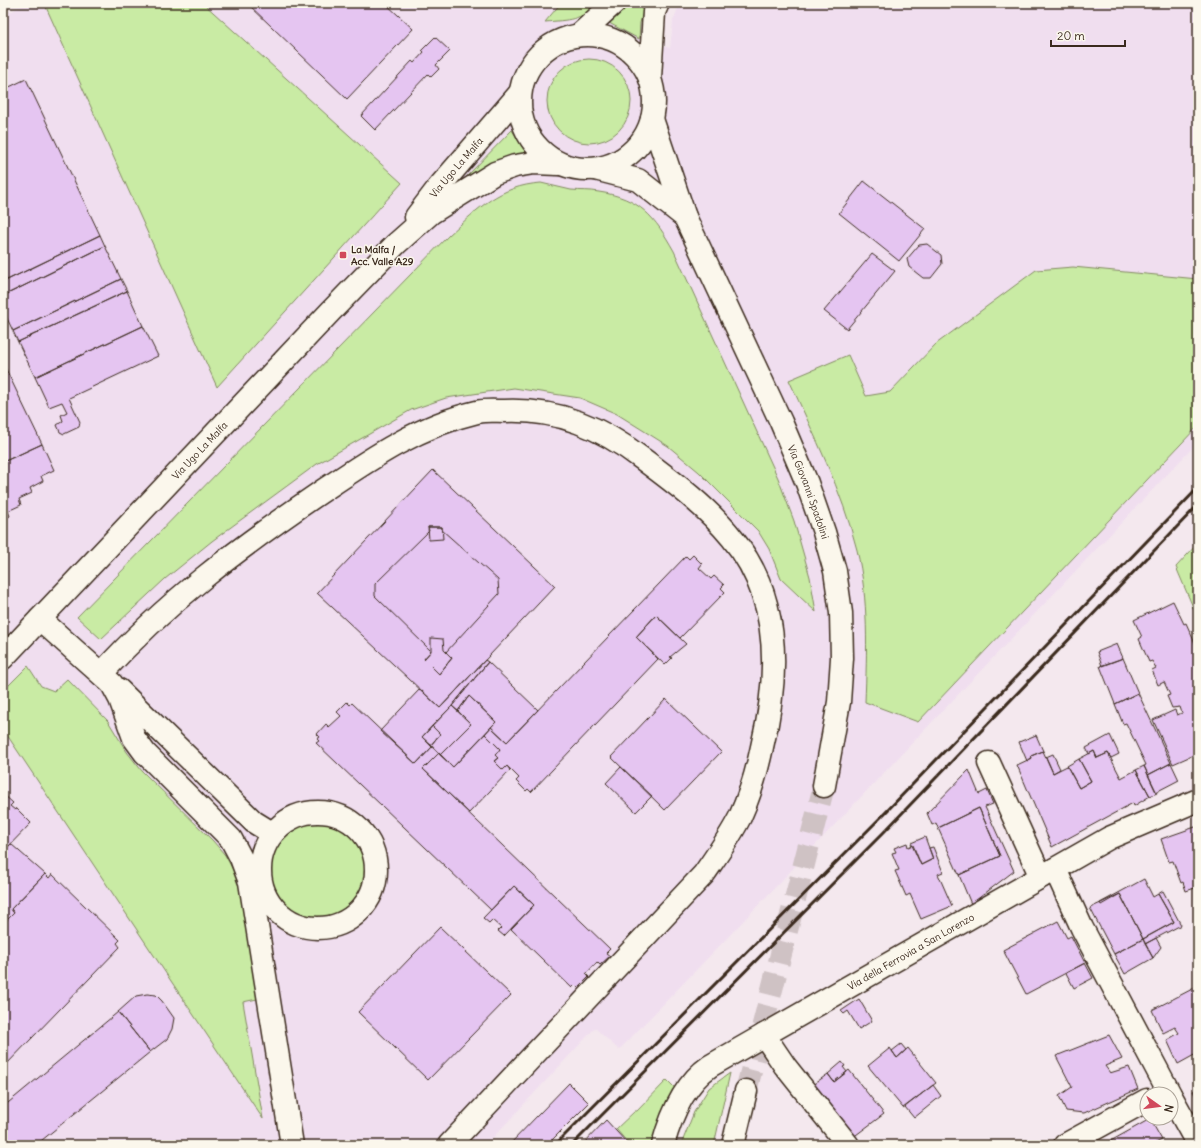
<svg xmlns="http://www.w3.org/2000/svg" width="1201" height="1148" viewBox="0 0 1201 1148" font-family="Delius,sans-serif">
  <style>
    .built { fill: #f0deef }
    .green { fill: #c9eba4; stroke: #828a61 }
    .building { fill: #e5c5f1; stroke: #3b2a1e }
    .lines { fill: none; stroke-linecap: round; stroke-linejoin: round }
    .minor-tunnel { stroke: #cfc2c4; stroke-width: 22; stroke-dasharray: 22 11; stroke-linecap: butt }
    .minor-casing { stroke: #3b2a1e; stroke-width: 25 }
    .minor { stroke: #fbf7ec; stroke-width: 22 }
    .rail { stroke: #3b2a1e; stroke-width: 3 }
    .poi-dot { fill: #d1495b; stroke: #fbf7ec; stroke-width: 1.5 }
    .labels { text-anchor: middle; stroke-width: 3; stroke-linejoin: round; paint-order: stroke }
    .street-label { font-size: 10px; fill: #3b2a1e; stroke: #fbf7ec }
    .poi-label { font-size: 10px; font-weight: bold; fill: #3b2a1e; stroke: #fbf7ec; text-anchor: start }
  </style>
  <rect width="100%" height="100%" fill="#f4e8ee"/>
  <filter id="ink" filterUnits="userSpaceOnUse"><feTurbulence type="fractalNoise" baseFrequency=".025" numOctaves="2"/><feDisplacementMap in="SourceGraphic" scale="8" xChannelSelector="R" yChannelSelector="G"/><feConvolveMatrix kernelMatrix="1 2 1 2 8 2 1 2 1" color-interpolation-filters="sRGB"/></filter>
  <g filter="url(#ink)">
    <!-- built -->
    <path class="built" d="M27 3H561L545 22 574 20 609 23 639 39 670 48 673 21 680 3H1198V442L727 938 619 1050 595 1028 486 1145H3V16Z"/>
    <!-- green -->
    <path class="green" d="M52 3H203L402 183 217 387 46 7Z
      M561 3H598C581 21 568 20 545 22Z
      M631 3H645L640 23 639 39 609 23Z
      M547 101a42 42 0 1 1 84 0a42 42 0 1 1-84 0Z
      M512 130 526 153 492 163 466 177Z
      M541 183C551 185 561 188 571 190 581 191 590 190 599 192 640 198 655 217 674 251L778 478 794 521 810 577 816 612 781 579 769 549 758 531 699 472 668 446 617 414 580 398 514 388 446 398 411 410 317 464 212 541 165 579 101 639 77 617 449 235C479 208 499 186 541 183Z
      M1073 267 1198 279V426L918 722 865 702C867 651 869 600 857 550 842 491 814 435 789 380L848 355 866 396 890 392 936 344 1036 270Z
      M1198 543V619L1176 567Z
      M28 666 41 686 54 691 67 679 108 721 127 752 142 771 213 841 225 855 236 875 242 897 257 999 243 1002 263 1119 3 729V691Z
      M271 870a48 48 0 1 1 96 0a48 48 0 1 1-96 0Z
      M730 1073 714 1145H681L694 1112 709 1088Z
      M667 1080 677 1090 655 1145H626L628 1143 616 1129 635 1111H637Z"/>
    <!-- building -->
    <path class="building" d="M247 3H385L413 29 347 99Z
      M435 37 450 51 436 65 439 69 431 77 428 74 375 130 361 116 412 61 414 63 424 52 422 50Z
      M26 79 100 235 3 282V90Z
      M864 181 925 229 899 261 839 213Z
      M100 235 105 246 3 296V282Z
      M927 244 941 255 942 264 931 278H923L909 267 907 259 919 245Z
      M105 246 121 279 13 331 3 310V296Z
      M872 254 895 271 847 329 824 311Z
      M121 279 127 291 18 342 13 331Z
      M127 291 143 326 35 377 18 342Z
      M143 326 158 356 69 398 80 422 79 427 64 434 60 432 57 425 63 421 61 415 67 412 62 402 49 407 35 377Z
      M3 363 42 444 3 462Z
      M42 444 54 470 41 476 43 481 30 488 32 493 19 499 21 505 8 511 10 516 3 520V462Z
      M433 470 555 586 440 708 317 593Z
      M428 527H442L443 539 429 540Z
      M428 527H442V530L498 580 499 594 446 652 452 658 439 674 424 659 431 651 375 596V584L429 531Z
      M693 555 702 564 699 568 711 579 714 576 724 585 721 588 725 592 680 638 656 615 636 637 658 659 531 792 528 789 526 791 516 781 519 778 507 766 503 770 494 761 498 758 495 755 500 749 485 734 491 727 507 742 686 556 689 559Z
      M1173 601 1184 624 1186 623 1198 650V753L1173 764 1153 720 1175 710 1177 715 1182 713 1180 707 1172 708 1167 696 1170 695 1164 682 1158 685 1152 670 1156 668 1152 661 1149 662 1139 639 1142 637 1134 620Z
      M656 615 686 644 670 657 672 658 665 665 636 637Z
      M431 638 443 639 444 650 452 658 439 674 424 659 431 651Z
      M1117 644 1123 658 1102 666 1097 652Z
      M1123 658 1138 693 1115 704 1100 666Z
      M485 660 488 662 452 706 422 737 432 747 416 764 380 731 420 689 440 708Z
      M488 662 538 710 507 742 491 727 496 722 469 696 458 711 452 706Z
      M1138 693 1171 763 1148 775 1144 766 1146 765 1126 723 1123 724 1115 704Z
      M469 696 496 722 453 767 440 755 471 724 458 711Z
      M666 699 721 752 665 810 611 757Z
      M347 702 350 705 352 703 416 764 432 747 439 753 423 769 610 949 606 953 610 956 600 965 597 962 586 974 589 977 578 988 575 985 572 988 511 929 534 905 514 886 491 910 316 743 319 741 317 739 320 737 317 734 326 724 329 727 341 716 337 712Z
      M452 706 471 724 440 755 431 745 440 734 432 726Z
      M432 726 440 734 431 745 422 737Z
      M485 734 500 749 495 755 498 758 494 761 503 770 507 766 510 770 469 813 423 769 439 753 453 767Z
      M1036 735 1043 751 1031 756 1032 758 1027 761 1019 742Z
      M1110 735 1119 754 1111 758 1108 753 1097 758 1094 751 1089 754 1086 748Z
      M1043 751 1053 773 1067 766 1079 788 1091 781 1079 759 1094 751 1097 758 1108 753 1121 778 1136 770 1150 796 1134 806 1133 803 1052 847 1017 765 1032 758 1031 756Z
      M1053 754 1060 769 1053 773 1046 757Z
      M1079 759 1091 781 1079 788 1067 766Z
      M1171 763 1179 780 1156 792 1148 775Z
      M1144 766 1157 793 1150 796 1136 770Z
      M621 767 652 796 636 812 606 783Z
      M969 770 979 794 987 790 993 804 985 807 1014 871 971 904 959 875 1000 856 979 808 938 828 936 823 932 825 927 813Z
      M3 794 13 803 10 806 15 810 16 808 31 823 3 852Z
      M979 808 1000 856 959 875 938 828Z
      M1198 826V887L1186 891 1183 882 1181 883 1173 861 1169 862 1161 839Z
      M925 837 933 859 921 865 911 843Z
      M907 843 908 847 913 845 921 865 933 859 929 848 933 847 943 872 938 874 952 906 921 919 910 894 906 896 895 871 899 870 892 853 896 852 894 848Z
      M11 844 45 874 11 909 14 913 3 924V852Z
      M45 874 49 878 52 874 120 940 117 943 120 947 3 1068V924L14 913 11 909Z
      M1144 879 1153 897 1158 894 1174 922 1143 939 1120 894 1101 905 1100 903Z
      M514 886 534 905 504 936 498 931 501 928 492 920 489 923 483 918Z
      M1163 891 1181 925 1145 944 1143 939 1174 922 1158 894Z
      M1120 894 1143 939 1114 954 1090 908Z
      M1058 921 1067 938 1071 936 1085 963 1026 994 1003 950Z
      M440 927 511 995 428 1080 358 1012Z
      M1156 938 1161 947 1153 958 1145 944Z
      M1143 939 1153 958 1125 974 1114 954Z
      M1085 963 1093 978 1074 988 1066 973Z
      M1198 986V1053L1178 1064 1167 1040 1179 1033 1175 1027 1163 1033 1152 1010Z
      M147 994 156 995 162 1001 174 1018 172 1029 167 1039 150 1052 118 1012 136 996Z
      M859 999 872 1021 859 1029 848 1011 844 1014 841 1011Z
      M118 1012 150 1052 36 1145H3V1107Z
      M1109 1035 1122 1059 1105 1066 1110 1073 1129 1067 1138 1089 1084 1113 1066 1111 1059 1096 1072 1087 1056 1056Z
      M901 1044 906 1050 897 1058 892 1051Z
      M890 1048 897 1058 908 1048 936 1083 903 1108 868 1066Z
      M842 1062 845 1066 843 1067 847 1072 834 1082 828 1074Z
      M849 1070 884 1114 852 1138 811 1086 828 1074 834 1082Z
      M569 1083 589 1103 547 1145H509Z
      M933 1085 941 1096 914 1118 905 1107Z
      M1198 1089V1101L1193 1091Z
      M1150 1119 1162 1140 1151 1145H1108L1107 1143Z
      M606 1120 627 1143 625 1145H582Z"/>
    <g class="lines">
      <!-- minor-tunnel -->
      <path class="minor-tunnel" d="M746 1091 824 786"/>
      <!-- minor casing -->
      <g class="minor-casing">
        <g id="minor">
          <path d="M579 35 614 3"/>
          <circle cx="587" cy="102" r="67"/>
          <path d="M650 78 654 12 658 3"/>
          <path id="s1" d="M652 119 685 217 781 422 807 483 824 532 835 571 841 613 842 658 839 702 824 786"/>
          <path d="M595 169 638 180 685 217"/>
          <path id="s2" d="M416 217 438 188 520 93"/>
          <path d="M40 619 112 684 120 699 134 738 145 753 231 839 241 858 250 882 292 1145"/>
          <path id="s3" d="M3 658 331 311 396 244 431 213 495 173 515 166 534 163 558 164"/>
          <path d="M102 673C165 603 240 547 318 494 367 461 417 426 477 412 485 410 495 411 505 411 559 409 601 427 644 460 675 483 708 508 732 538 782 598 779 677 762 747 757 771 750 795 740 817 730 837 717 855 704 874L449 1145"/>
          <path d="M119 690 254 822 267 830 274 831"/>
          <path d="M989 763 1041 877"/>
          <circle cx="318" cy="870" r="58"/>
          <path d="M1055 869 1082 928 1170 1094"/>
          <path d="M764 1035 785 1066 848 1145"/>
          <path d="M1171 1096 1192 1134"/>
          <path id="s4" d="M663 1145C671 1115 684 1084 710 1066L1109 838 1198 800"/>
          <path d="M733 1145 746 1091"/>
          <path d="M1065 1145 1147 1100"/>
        </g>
      </g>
      <!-- minor -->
      <use href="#minor" class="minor"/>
      <!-- rail -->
      <path class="rail" d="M555 1145 885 813 1198 488
        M572 1145 884 832 1198 505"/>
    </g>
  </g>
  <!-- markers -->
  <rect class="poi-dot" x="339" y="251" width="8" height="8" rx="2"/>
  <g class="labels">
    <!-- street labels -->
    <g class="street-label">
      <text dy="4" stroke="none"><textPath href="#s2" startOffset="64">Via Ugo La Malfa</textPath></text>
      <text dy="4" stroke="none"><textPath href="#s3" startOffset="286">Via Ugo La Malfa</textPath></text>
      <text dy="4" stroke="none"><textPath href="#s1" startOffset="405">Via Giovanni Spadolini</textPath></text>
      <text dy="4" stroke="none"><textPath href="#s4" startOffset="325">Via della Ferrovia a San Lorenzo</textPath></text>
    </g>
    <!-- poi labels -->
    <g class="poi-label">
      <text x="351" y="253">La Malfa /<tspan x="351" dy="12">Acc. Valle A29</tspan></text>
    </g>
  </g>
  <!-- margin -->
  <rect width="1201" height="1148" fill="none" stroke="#fbf7ec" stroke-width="16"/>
  <rect x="8" y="8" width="1185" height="1132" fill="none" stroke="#3b2a1e" stroke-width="1.5" filter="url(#ink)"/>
  <!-- north arrow -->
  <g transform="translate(1159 1106) rotate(104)"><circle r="19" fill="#fbf7ec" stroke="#aea59a"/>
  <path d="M0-3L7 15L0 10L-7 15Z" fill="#d1495b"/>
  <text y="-6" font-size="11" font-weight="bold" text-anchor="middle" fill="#3b2a1e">N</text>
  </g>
  <!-- scale -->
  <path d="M1051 40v6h74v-6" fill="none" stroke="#3b2a1e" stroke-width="2"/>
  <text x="1057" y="40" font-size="12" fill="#3b2a1e" stroke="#fbf7ec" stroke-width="3" paint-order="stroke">20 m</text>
</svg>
